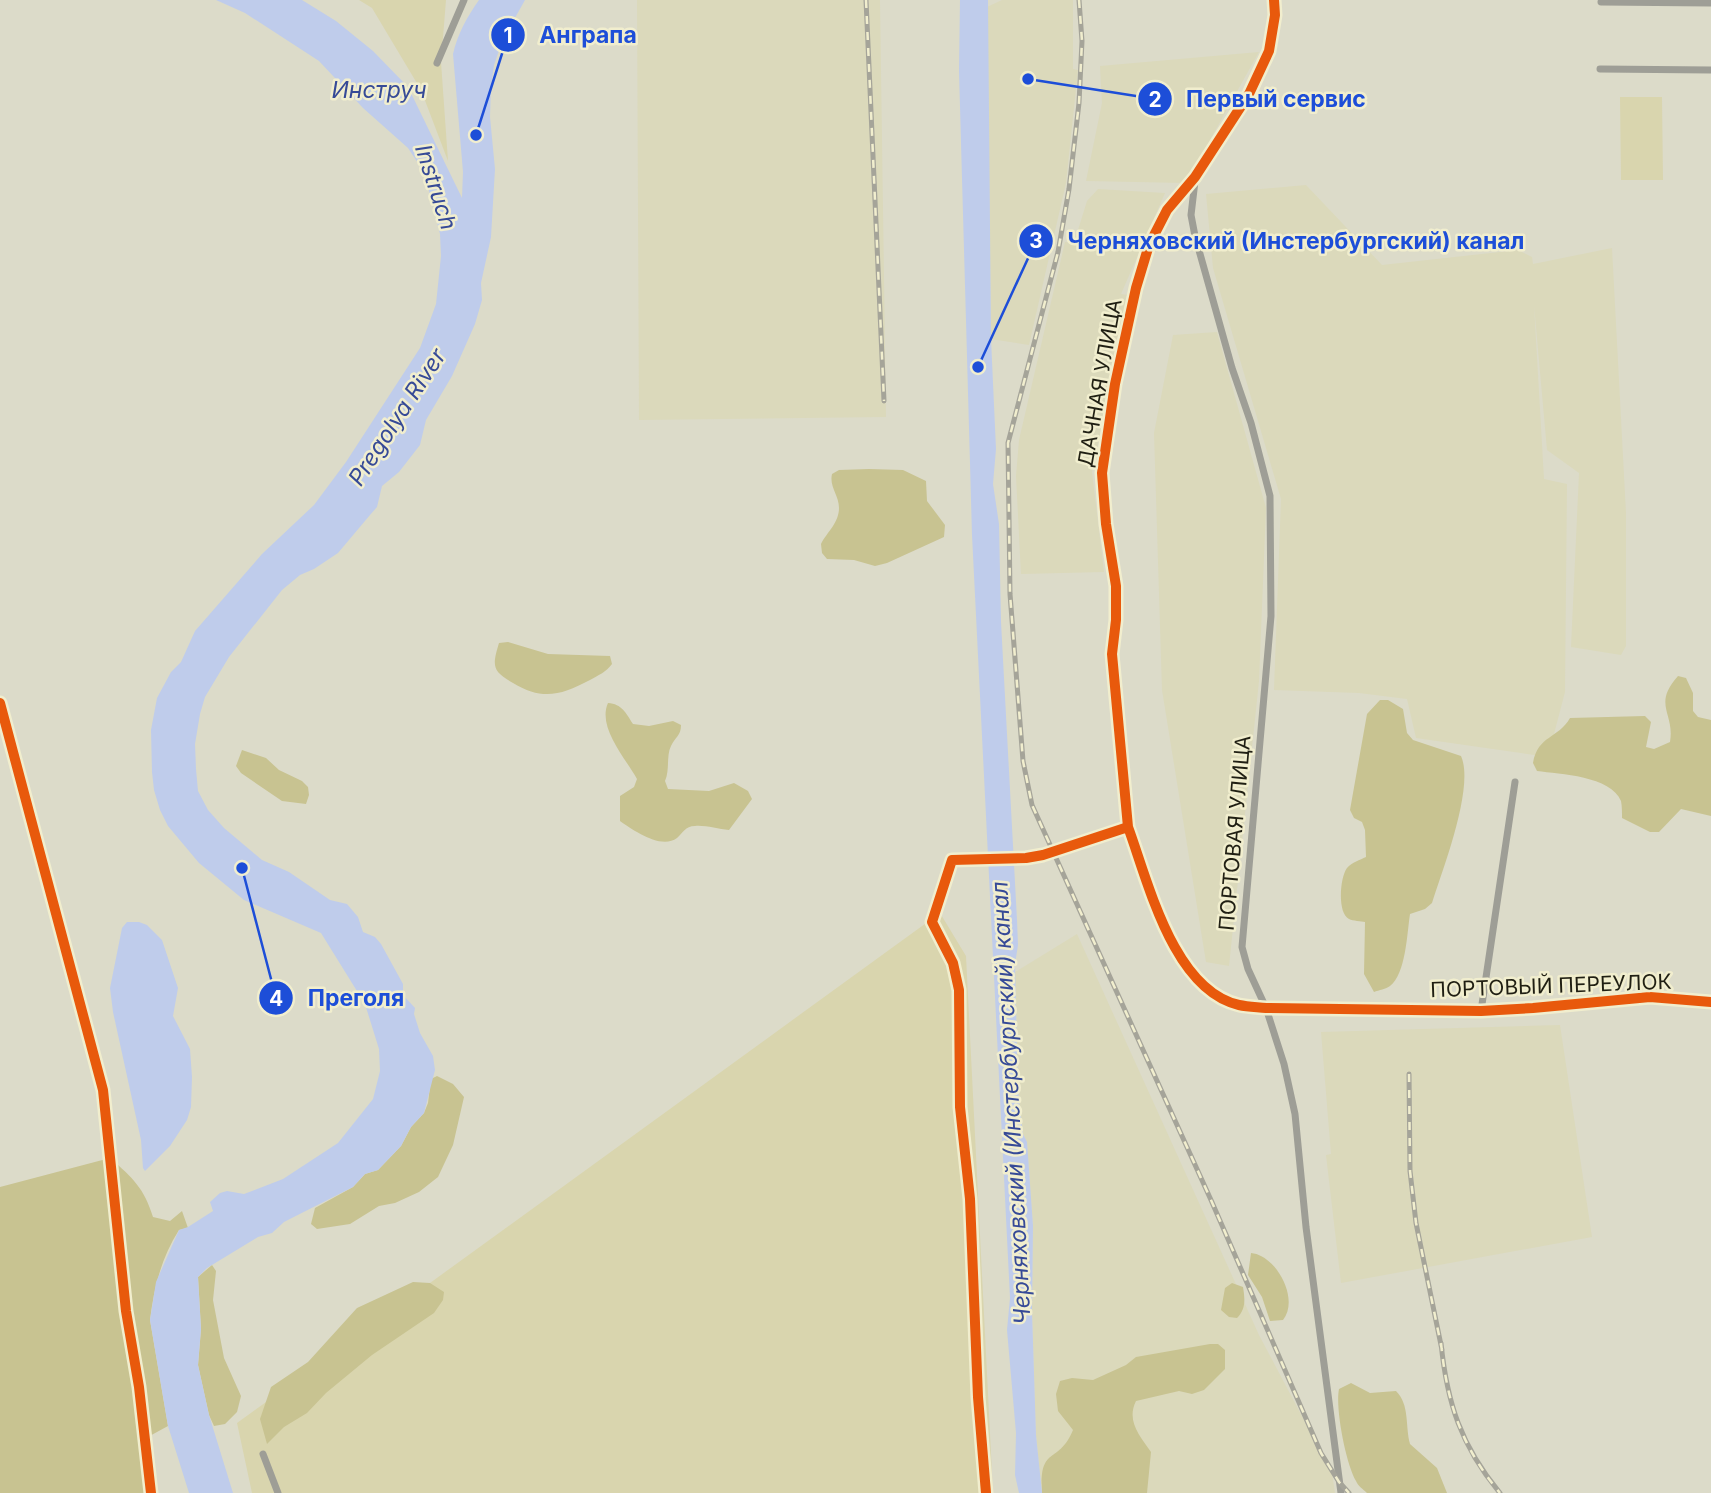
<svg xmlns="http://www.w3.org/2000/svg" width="1711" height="1493" viewBox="0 0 1711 1493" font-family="Inter,sans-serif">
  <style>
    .built { fill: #dbd9bb }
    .green { fill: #d9d5ae }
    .forest { fill: #c8c391 }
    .water { fill: #bfcceb }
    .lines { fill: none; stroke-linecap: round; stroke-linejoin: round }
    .minor { stroke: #9e9e96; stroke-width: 7 }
    .tertiary { stroke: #9e9e96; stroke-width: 9 }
    .rail-casing { stroke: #a5a499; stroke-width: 5 }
    .rail { stroke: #f1eece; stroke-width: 2.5; stroke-dasharray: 8; stroke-linecap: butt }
    .cycleway-casing { stroke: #f1eece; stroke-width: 15 }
    .cycleway { stroke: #e8590c; stroke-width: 10 }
    .labels { text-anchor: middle; stroke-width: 5; stroke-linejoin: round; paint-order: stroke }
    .street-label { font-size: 21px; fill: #201f13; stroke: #f1eece }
    .water-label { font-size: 23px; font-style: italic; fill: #364a97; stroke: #f1eece }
    .leader { fill: none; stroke: #1d4ed8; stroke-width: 2.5 }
    .callout-dot { fill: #1d4ed8; stroke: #f1eece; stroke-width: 2.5 }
    .mark-label { font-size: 21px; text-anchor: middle; font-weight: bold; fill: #fff }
    .callout-label { font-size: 23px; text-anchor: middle; font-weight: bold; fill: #1d4ed8; stroke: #f1eece; stroke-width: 5; stroke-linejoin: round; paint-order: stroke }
  </style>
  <rect width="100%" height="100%" fill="#dcdbc9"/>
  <!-- built -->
  <path class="built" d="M637 0H880L886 417 639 420Z
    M1002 0H1073V69L1078 70 1066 183 1029 345 991 339 987 7Z
    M1259 52 1186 183 1086 181 1102 103 1100 66Z
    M1306 185 1382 265 1518 250 1532 257 1533 264 1612 248 1626 513V646L1621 655 1571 647 1579 473 1547 450 1534 305 1544 479 1567 484 1565 692 1548 757 1416 738 1407 699 1359 693 1274 690 1281 499 1213 268 1206 194Z
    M1098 189 1165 193 1121 294 1128 295 1127 308 1092 472 1104 572 1021 574 1016 476 1019 440 1065 242 1074 243 1087 201Z
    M1217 332 1266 508 1259 681 1229 966 1206 962 1162 690 1154 433 1173 335Z
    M1077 934 1259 1335 1332 1473 1335 1493H1042L1036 1435 1032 1312 1033 1226 1027 1142 1023 1134 1018 1092 1015 972Z
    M1560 1025 1592 1237 1341 1283 1326 1155 1331 1154 1321 1032Z"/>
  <!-- green -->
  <path class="green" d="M359 0H446L441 62 448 161 421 90 372 8Z
    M1620 97H1662L1663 180H1621Z
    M940 913 966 956 993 1493H252L237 1423Z"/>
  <!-- forest -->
  <path class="forest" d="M869 469 903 470 926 481 927 501 945 525 944 537 887 563 875 566 854 560 827 559 822 553 821 544C827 532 839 523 839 508 839 495 829 487 832 474L839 470Z
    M508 642 548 654 610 656 612 664C606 672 599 675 590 680 561 695 543 701 513 683 492 671 492 666 499 643Z
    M1678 676 1686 678 1693 693V711L1698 717 1711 720V816L1681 809 1659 832H1650L1622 818C1622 813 1622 806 1621 801 1611 776 1560 774 1537 771L1533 763C1538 735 1558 739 1570 718L1645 716 1651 722 1646 747 1654 749 1670 742C1675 713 1652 705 1678 676Z
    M1380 700H1388L1403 709 1407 733 1413 740 1461 756C1475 787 1442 871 1432 903L1425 909 1410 914C1407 933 1406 974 1390 986 1386 989 1379 990 1374 992L1364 974 1365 922C1361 921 1353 921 1349 919 1337 913 1340 877 1347 868 1352 862 1360 860 1366 857L1365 830 1362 822 1354 818 1350 810 1367 714Z
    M608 703C622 704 626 713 633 724L649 726 673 721 681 725C681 736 675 737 671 746 666 756 670 770 665 781L668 789 709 791 734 783 748 791 752 799 729 830C718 829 705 825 695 826 685 826 683 833 677 838 661 850 633 830 620 821V796L634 787 637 779C626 759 597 727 608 703Z
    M242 750 266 758 279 770 302 781 308 787 309 795 306 804 282 801 241 773 236 766Z
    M437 1076 453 1084 464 1097 453 1145 438 1177 419 1192 395 1203 379 1206 350 1224 317 1229 311 1224 315 1208 353 1187 365 1174 378 1170 401 1146 411 1127 424 1113 428 1103 431 1079Z
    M110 1158C133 1178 144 1188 153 1217L170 1221 182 1211 188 1228 179 1230C161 1258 154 1288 150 1320L168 1426 146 1438 151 1493H0V1187Z
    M1251 1253C1276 1255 1300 1299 1283 1320L1270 1321 1262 1297 1248 1275Z
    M212 1265 216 1271 213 1300 224 1358 241 1396 237 1412 225 1424 214 1426 209 1415 198 1365 201 1329 198 1277Z
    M413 1282 430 1283 444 1292 443 1300 434 1313 372 1355 326 1393 307 1413 284 1427 267 1444 260 1419 271 1387 308 1362 357 1308Z
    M1232 1283 1243 1287C1245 1299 1246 1309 1237 1318L1229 1317 1221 1310 1225 1288Z
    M1210 1344H1218L1225 1350V1369L1204 1390 1192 1394 1179 1391 1136 1401C1126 1421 1140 1436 1151 1452L1147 1493H1042C1039 1444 1058 1466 1073 1430L1058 1411 1056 1394 1060 1381 1072 1378 1093 1380 1126 1365 1136 1357Z
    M1351 1383 1370 1393 1396 1391C1410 1405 1405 1426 1410 1444L1437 1468 1447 1493H1367C1363 1489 1358 1486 1356 1481 1346 1464 1335 1408 1339 1389Z"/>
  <!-- water -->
  <path class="water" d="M216 0H302L336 21 373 51 408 87 462 198 463 172 453 54C458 33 467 17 479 0H525L503 39 494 65 491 86 490 117 495 169 491 237 481 283 482 300 475 324 452 376 426 420 420 445 399 472 382 486 377 507 370 515 338 553 314 569 300 575 282 590 229 657 205 697 200 714 195 744 196 769 198 791 208 810 224 828 262 860 289 872 330 900 347 904 358 917 363 932 375 937 381 944 403 984V995L415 1008 414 1014 420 1033 433 1056 435 1070 424 1113 411 1127 401 1146 378 1170 365 1174 353 1187 284 1222 272 1233 258 1237 207 1268 198 1277 201 1329 198 1365 209 1415 233 1493H189L168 1426 150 1320 156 1282 179 1230 188 1227 213 1211 210 1202 220 1193 227 1191 244 1194 283 1179 338 1143 373 1099 380 1071 379 1049 365 1004 321 933 244 900 199 863 168 826 160 810 154 790 152 772 151 730 157 698 171 672 181 662 195 631 262 554 314 505 346 462 420 348 436 304 441 256 440 234 427 183 422 169 408 148 363 108 319 61 245 13Z
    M960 0H988L991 339 996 449 993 484 999 524 1001 622 1017 920 1018 945 1015 964 1018 1092 1023 1134 1027 1142 1033 1226 1032 1312 1036 1435 1042 1493H1019L1015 1475 1016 1433 1007 1330 1010 1298 972 535 959 71Z
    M127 922H139L147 925 162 940 178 988 173 1016 190 1049 192 1077 191 1107 187 1120 170 1146 145 1171 143 1168 141 1140 113 1012 110 988 122 928Z"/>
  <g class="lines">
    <!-- minor -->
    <path class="minor" d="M1601 2 1711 3
      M437 63 464 0
      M1600 69 1711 70
      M1195 181 1191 215 1195 236 1232 368 1251 423 1270 496 1271 616 1242 947 1248 969 1266 1008 1284 1064 1295 1114 1306 1227 1341 1493
      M1128 827C1148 881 1173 990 1239 1005 1248 1007 1257 1007 1266 1008L1481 1011 1533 1008 1650 997 1711 1002
      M1481 1011 1515 782
      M263 1454 278 1493
      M986 1493 978 1397 970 1199 960 1107 959 990 953 963 932 922 952 860 1026 858 1043 855 1128 827 1112 654 1116 620V586L1106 524 1102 473 1115 384 1136 288 1149 245 1167 210 1195 177 1249 94 1269 51 1275 15 1274 0"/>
    <!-- tertiary -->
    <path class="tertiary" d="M0 703 103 1090 126 1311 139 1387 151 1493"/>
    <!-- rail casing -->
    <g class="rail-casing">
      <path id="rail" d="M866 0 884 401
        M1079 0 1082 41 1079 103 1069 189 1058 252 1008 443 1010 594 1023 761 1032 805 1211 1200 1321 1453 1339 1482 1349 1493
        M1409 1074 1410 1171 1416 1223 1442 1350
        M1441 1343C1447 1403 1461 1446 1500 1493"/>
    </g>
    <!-- rail -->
    <use href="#rail" class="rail"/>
    <!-- cycleway casing -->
    <g class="cycleway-casing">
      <path id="cycleway" d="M0 703 103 1090 126 1311 139 1387 151 1493
        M1128 827C1148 881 1173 990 1239 1005 1248 1007 1257 1007 1266 1008L1481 1011 1533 1008 1650 997 1711 1002
        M986 1493 978 1397 970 1199 960 1107 959 990 953 963 932 922 952 860 1026 858 1043 855 1128 827 1112 654 1116 620V586L1106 524 1102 473 1115 384 1136 288 1149 245 1167 210 1195 177 1249 94 1269 51 1275 15 1274 0"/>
    </g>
    <!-- cycleway -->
    <use href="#cycleway" class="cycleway"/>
  </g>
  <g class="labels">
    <!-- street labels -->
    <g class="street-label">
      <text transform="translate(1100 383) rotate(-80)" y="7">ДАЧНАЯ УЛИЦА</text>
      <text transform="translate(1235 833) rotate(-85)" y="7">ПОРТОВАЯ УЛИЦА</text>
      <text transform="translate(1551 986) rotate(-2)" y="7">ПОРТОВЫЙ ПЕРЕУЛОК</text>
    </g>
    <!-- water labels -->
    <g class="water-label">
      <text x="379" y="98">Инструч</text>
      <text transform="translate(436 187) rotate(72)" y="8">Instruch</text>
      <text transform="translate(397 417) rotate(-57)" y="8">Pregolya River</text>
      <text transform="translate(1011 1103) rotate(-93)" y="8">Черняховский (Инстербургский) канал</text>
    </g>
  </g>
  <!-- callouts -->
  <path class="leader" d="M476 135L508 35M1028 79L1155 99M978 367L1036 241M242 868L276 998"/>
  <g class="callout-dot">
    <circle cx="476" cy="135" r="7"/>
    <circle cx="1028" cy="79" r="7"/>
    <circle cx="978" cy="367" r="7"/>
    <circle cx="242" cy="868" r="7"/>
    <circle cx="508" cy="35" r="18"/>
    <circle cx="1155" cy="99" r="18"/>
    <circle cx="1036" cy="241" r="18"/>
    <circle cx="276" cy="998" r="18"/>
  </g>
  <g class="mark-label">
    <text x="508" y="43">1</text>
    <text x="1155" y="107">2</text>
    <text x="1036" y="248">3</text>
    <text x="276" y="1006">4</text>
  </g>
  <g class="callout-label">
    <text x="588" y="43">Анграпа</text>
    <text x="1276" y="107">Первый сервис</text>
    <text x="1296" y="249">Черняховский (Инстербургский) канал</text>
    <text x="356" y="1006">Преголя</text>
  </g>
</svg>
